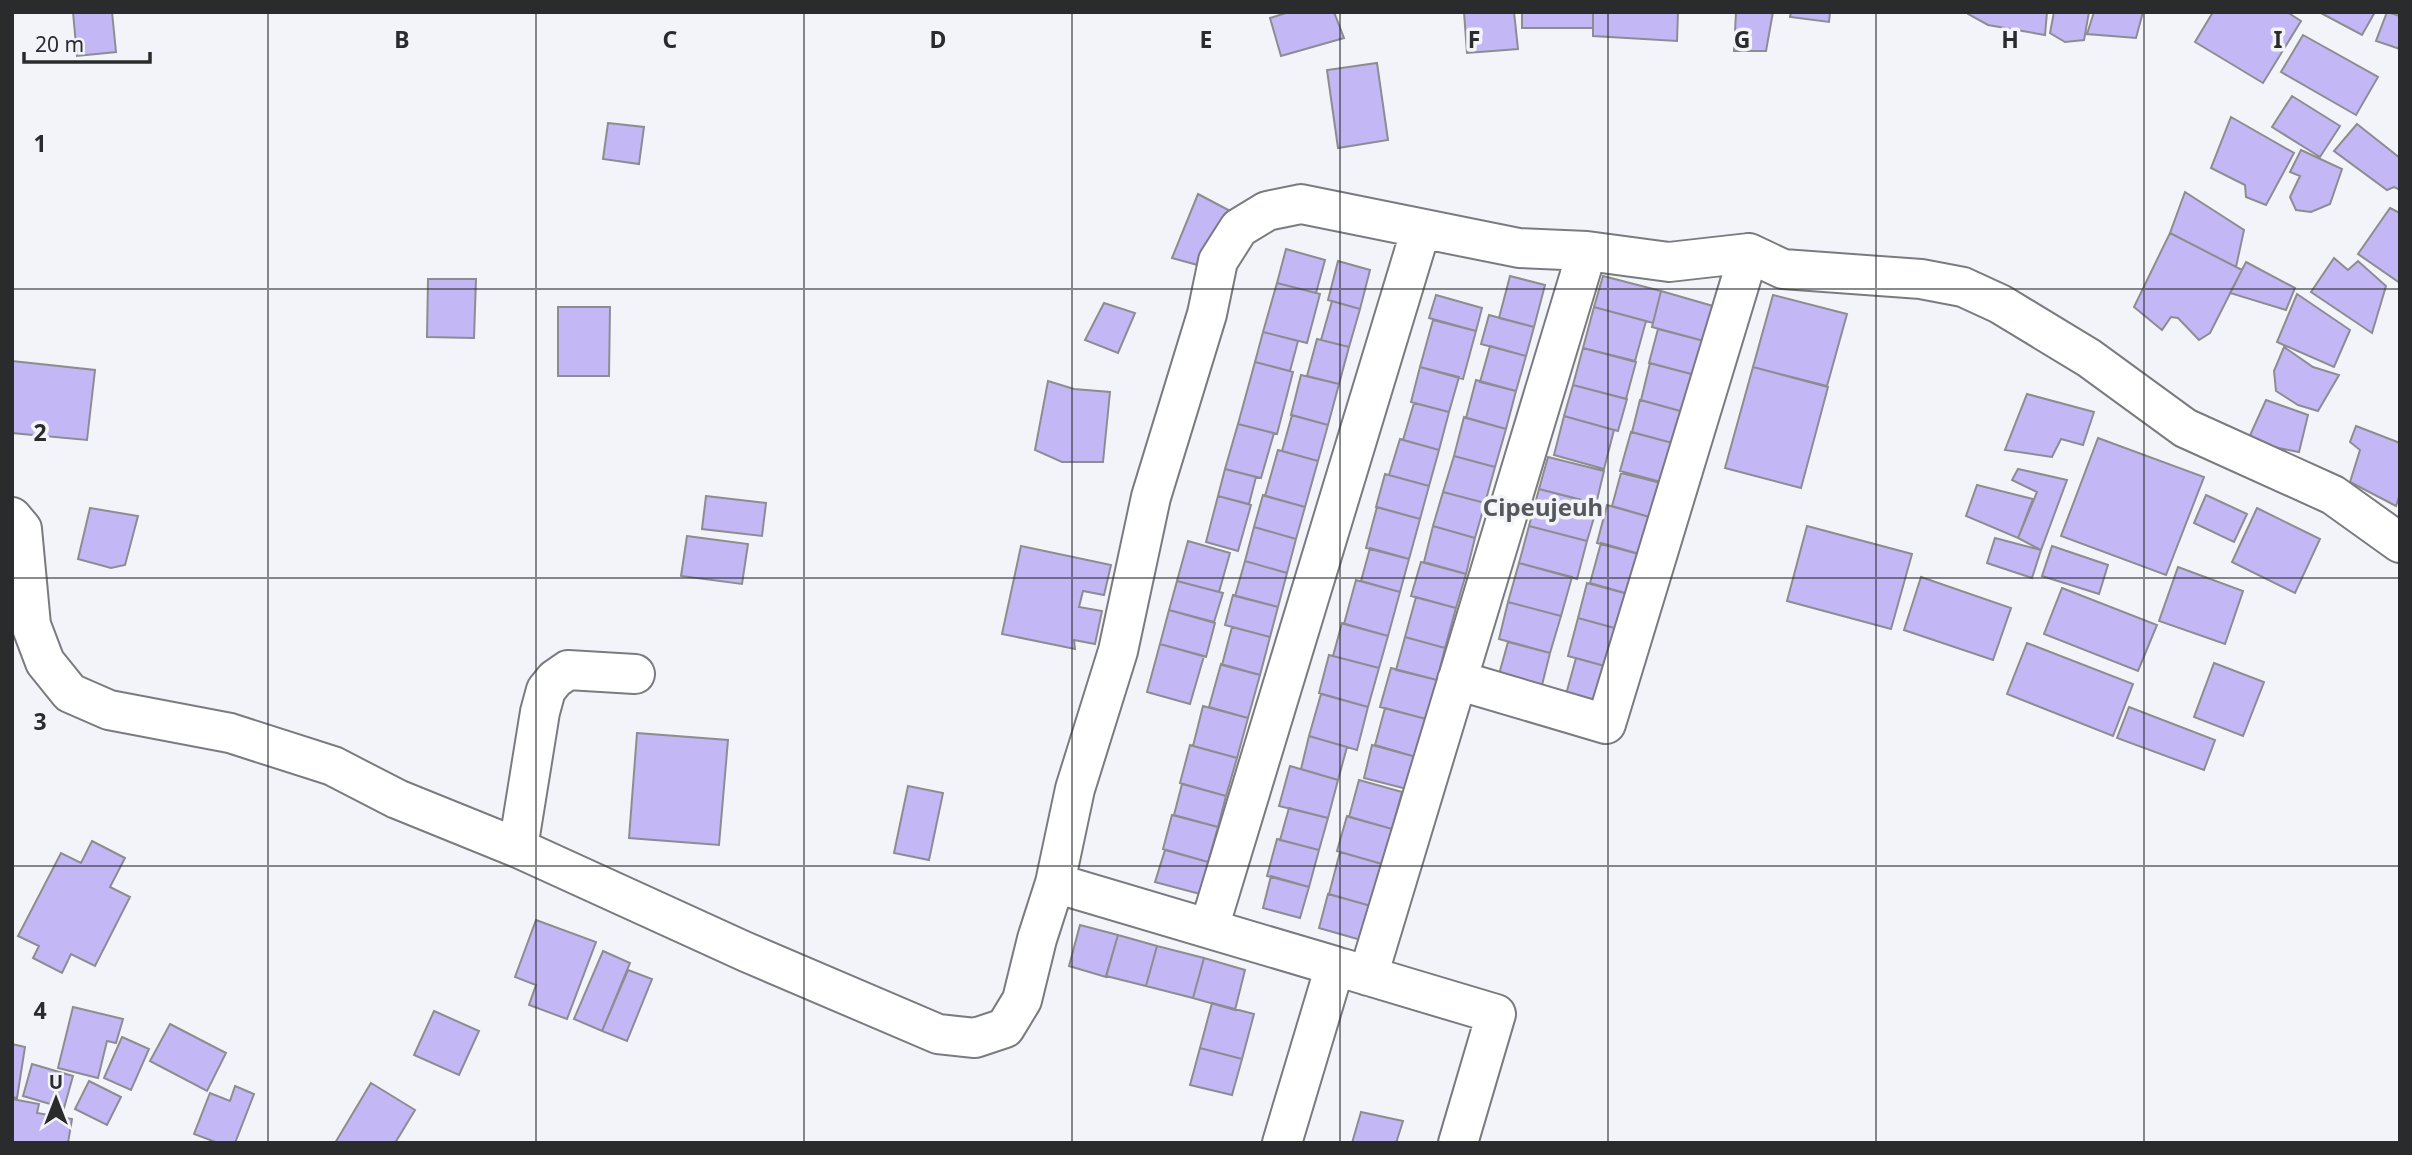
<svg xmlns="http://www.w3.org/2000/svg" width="2412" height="1155" viewBox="0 0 2412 1155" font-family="'Noto Sans',sans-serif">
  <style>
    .building { fill: #c3b8f5; stroke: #8d8d91; stroke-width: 2 }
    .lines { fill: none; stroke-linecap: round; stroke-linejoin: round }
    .street-casing { stroke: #7a7b7f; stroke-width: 42 }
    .street { stroke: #fff; stroke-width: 38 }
    .grid { fill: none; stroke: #2a2b2d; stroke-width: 2; stroke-opacity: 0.55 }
    .labels { text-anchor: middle; stroke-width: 7; stroke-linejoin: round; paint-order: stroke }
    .quarter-label { font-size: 24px; font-weight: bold; fill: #55575a; stroke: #f3f4f9 }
    .grid-label { font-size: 23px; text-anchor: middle; font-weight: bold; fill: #2a2b2d; stroke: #f3f4f9; stroke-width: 7; stroke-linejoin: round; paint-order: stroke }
  </style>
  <rect width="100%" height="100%" fill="#f3f4f9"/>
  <!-- building -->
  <path class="building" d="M73 12H112L116 52 77 56Z
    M1289 12H1334L1344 38 1281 56 1270 18Z
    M1464 12H1514L1518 49 1467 53Z
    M1522 12H1593V28H1522Z
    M1593 12H1678L1677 41 1593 36Z
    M1736 12H1773L1766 51H1734Z
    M1791 12H1830L1829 22 1790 17Z
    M1968 12H2047L2045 35 1988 25 1968 14Z
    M2054 12H2089L2084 40 2065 42 2050 33Z
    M2094 12H2143L2136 38 2087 34Z
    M2213 12H2287L2301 21 2263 83 2195 42Z
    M2319 12H2375L2362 35Z
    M2387 12 2400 16V49L2376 41Z
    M2303 35 2378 77 2356 115 2281 72Z
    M1377 63 1388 140 1338 148 1327 70Z
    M2292 96 2340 126 2320 157 2272 127Z
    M2231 117 2294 153 2266 205 2246 197 2245 185 2211 168Z
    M608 123 644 127 639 164 603 159Z
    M2357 124 2400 158V190L2394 187 2387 190 2334 151Z
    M2301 150 2342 169 2330 204 2311 212 2296 210 2290 197 2300 176 2290 172Z
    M2185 192 2244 230 2236 267 2170 233Z
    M1198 194 1234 213 1205 267 1172 258Z
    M2390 208 2400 213V283L2358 254Z
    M2170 233 2242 270 2210 333 2199 340 2178 318 2171 317 2162 330 2134 307Z
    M1286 249 1325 260 1316 293 1277 283Z
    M2334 258 2348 270 2358 261 2386 286 2372 333 2311 292Z
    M1338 261 1370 270 1360 309 1328 300Z
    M2246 262 2295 288 2286 310 2230 293Z
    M1510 276 1545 285 1534 327 1499 318Z
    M1603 276 1661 291 1653 323 1594 307Z
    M428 279H476L474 338 427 337Z
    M1277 283 1320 294 1307 343 1263 332Z
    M1661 291 1713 306 1704 341 1652 327Z
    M2297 294 2350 330 2334 367 2277 342Z
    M1436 295 1482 308 1476 331 1429 318Z
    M1773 295 1847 314 1827 386 1753 367Z
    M1332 301 1360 309 1349 347 1321 340Z
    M1104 303 1135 313 1118 353 1085 340Z
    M558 307H610L609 376H558Z
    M1594 307 1646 321 1635 361 1583 348Z
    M1489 315 1534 327 1526 356 1481 344Z
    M1433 320 1476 331 1463 379 1420 367Z
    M1658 329 1704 341 1695 375 1649 363Z
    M1263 332 1298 341 1290 371 1255 362Z
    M1317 339 1349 347 1339 384 1307 376Z
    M1490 346 1526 356 1516 391 1480 382Z
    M2284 347 2313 367 2339 375 2318 411 2298 405 2276 391 2274 371Z
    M1583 348 1636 362 1626 399 1573 385Z
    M12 361 95 370 87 440 12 433Z
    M1255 362 1293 372 1277 434 1238 424Z
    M1650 363 1695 375 1684 412 1641 400Z
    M1420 367 1459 377 1449 412 1411 402Z
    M1753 367 1828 387 1801 488 1725 468Z
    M1301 375 1339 384 1328 425 1291 415Z
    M1476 380 1516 391 1506 429 1466 418Z
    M1048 381 1074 389 1110 392 1103 462H1062L1035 450Z
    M1573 385 1627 399 1618 431 1564 416Z
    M2027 394 2094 412 2083 445 2061 439 2052 457 2005 450Z
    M1640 400 1684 412 1676 444 1632 432Z
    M2266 400 2308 415 2299 452 2247 442Z
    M1414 403 1449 412 1439 450 1403 440Z
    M1292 415 1328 425 1318 461 1282 451Z
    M1564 416 1614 430 1604 469 1554 455Z
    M1464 417 1506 429 1495 467 1454 456Z
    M1238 424 1274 433 1261 478 1225 469Z
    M2356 426 2400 443V494L2396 506 2350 482 2360 450 2350 442Z
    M1631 432 1676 444 1665 483 1620 471Z
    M2098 438 2204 477 2166 575 2061 536Z
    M1400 439 1439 450 1429 486 1389 475Z
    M1278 450 1318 461 1305 507 1265 496Z
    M1454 456 1495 467 1485 503 1443 492Z
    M1548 457 1604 471 1596 504 1539 489Z
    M1225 469 1256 477 1249 504 1218 496Z
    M2018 469 2067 480 2041 550 2018 538 2037 492 2012 480Z
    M1621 473 1669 485 1660 520 1612 506Z
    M1385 474 1429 486 1420 519 1376 507Z
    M1977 485 2033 499 2018 538 1966 516Z
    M1539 489 1598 504 1587 541 1529 526Z
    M1443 492 1485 503 1475 538 1433 526Z
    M1263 495 1305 507 1296 539 1254 527Z
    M2206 495 2247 514 2234 542 2194 523Z
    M706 496 766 503 762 536 702 529Z
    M1218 496 1251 505 1238 551 1206 542Z
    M1607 505 1660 520 1650 557 1597 543Z
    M1377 507 1420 519 1409 559 1366 548Z
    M90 508 138 516 125 565 111 568 78 559Z
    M2257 508 2320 539 2295 593 2232 562Z
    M1433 526 1475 538 1466 574 1424 562Z
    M1529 526 1587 541 1577 579 1519 563Z
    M1807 526 1912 554 1891 629 1787 601Z
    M1254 527 1296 539 1287 573 1245 561Z
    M687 536 748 544 742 584 681 576Z
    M1995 538 2041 550 2032 578 1987 563Z
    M1188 541 1230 553 1219 592 1177 581Z
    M1601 543 1650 557 1639 597 1590 583Z
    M1021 546 1111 565 1104 595 1083 591 1079 607 1102 611 1095 644 1074 640 1075 649 1002 634Z
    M2052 546 2108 565 2099 594 2042 576Z
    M1370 548 1409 559 1400 592 1361 581Z
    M1245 561 1287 573 1278 607 1235 596Z
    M1421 562 1466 574 1456 608 1411 596Z
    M1519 563 1572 577 1561 616 1508 602Z
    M2178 567 2243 591 2225 644 2159 621Z
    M1921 577 2011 608 1993 660 1904 630Z
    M1356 580 1400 592 1388 636 1344 624Z
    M1177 581 1223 593 1214 622 1169 610Z
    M1587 583 1639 597 1629 632 1578 618Z
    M2062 588 2157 625 2138 671 2044 634Z
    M1233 595 1278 607 1270 637 1225 625Z
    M1416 597 1456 608 1445 648 1405 637Z
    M1508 602 1561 616 1550 653 1499 639Z
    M1169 610 1215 623 1206 657 1160 644Z
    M1578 618 1622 630 1612 668 1568 656Z
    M1342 623 1388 636 1379 668 1333 656Z
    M1232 627 1270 637 1260 675 1222 665Z
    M1405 637 1445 648 1437 680 1396 670Z
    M1508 642 1550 653 1541 689 1498 678Z
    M2027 643 2133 684 2113 736 2007 694Z
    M1160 644 1204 656 1190 704 1147 692Z
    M1329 655 1379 668 1368 707 1319 693Z
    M1576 658 1612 668 1601 707 1565 698Z
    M2214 663 2264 682 2243 736 2194 717Z
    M1221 664 1260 675 1248 718 1209 707Z
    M1391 668 1437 680 1426 719 1380 707Z
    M1321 694 1368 707 1357 750 1309 736Z
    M1203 706 1248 718 1237 758 1193 746Z
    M2129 707 2215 740 2204 770 2117 738Z
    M1385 708 1426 719 1416 757 1375 745Z
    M637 733 728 740 719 845 629 838Z
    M1309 736 1347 747 1338 780 1301 769Z
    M1190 745 1237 758 1226 796 1180 783Z
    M1372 745 1416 757 1407 789 1364 778Z
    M1290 766 1338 780 1328 818 1279 806Z
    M1359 780 1402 792 1392 829 1349 817Z
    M1182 784 1226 796 1218 827 1174 815Z
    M908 786 943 793 929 860 894 853Z
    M1289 808 1328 818 1319 850 1280 840Z
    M1172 815 1218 827 1208 862 1163 849Z
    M1347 816 1392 829 1382 864 1337 851Z
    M1277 839 1319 850 1309 887 1267 876Z
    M92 841 125 858 110 887 130 897 95 966 71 954 62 973 33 958 39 946 18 936 61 853 81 863Z
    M1165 850 1208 862 1200 894 1155 882Z
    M1340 852 1382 864 1371 906 1329 894Z
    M1271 876 1309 887 1300 918 1263 908Z
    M1328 894 1371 906 1361 940 1319 928Z
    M536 920 596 942 567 1019 529 1005 536 985 515 977Z
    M1080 925 1118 935 1106 977 1069 966Z
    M1118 935 1157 946 1146 986 1106 976Z
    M1157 946 1204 958 1193 998 1146 986Z
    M603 951 630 963 602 1031 574 1019Z
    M1204 958 1245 970 1235 1010 1193 998Z
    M628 970 652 979 627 1041 602 1031Z
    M1212 1003 1254 1014 1242 1059 1200 1048Z
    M73 1007 123 1019 116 1043 107 1041 98 1078 58 1068Z
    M434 1011 479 1031 459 1075 414 1055Z
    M170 1024 226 1053 207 1091 150 1061Z
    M122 1037 149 1049 131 1090 104 1078Z
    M12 1044 25 1047 17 1098 12 1097Z
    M1200 1048 1242 1059 1232 1095 1190 1085Z
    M32 1064 73 1076 64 1108 23 1096Z
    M89 1081 121 1097 107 1125 75 1109Z
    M371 1083 415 1110 395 1143H335Z
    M235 1086 254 1094 235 1143H218L194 1134 210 1093 230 1101Z
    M12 1099 39 1104 37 1113 72 1119 68 1143H12Z
    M1361 1112 1403 1121 1396 1143H1352Z"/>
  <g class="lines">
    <!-- street casing -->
    <g class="street-casing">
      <path id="street" d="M12 517 22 529 31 625 45 662 70 693 109 710 230 733 333 766 397 799 518 848 746 952 938 1034 975 1038 1005 1028 1022 1000 1037 939 1055 883 1075 789 1118 651 1151 497 1207 314 1218 261 1239 228 1267 211 1301 204 1519 248 1587 251 1669 262 1749 253 1783 269 1921 279 1963 287 2000 304 2089 358 2185 428 2333 495 2400 543
        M1457 680 1606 724 1749 253
        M518 848 540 712 546 690 555 679 568 670 635 674
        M1055 883 1335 966 1282 1143
        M1209 928 1421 229
        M1342 968 1496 1014 1458 1143
        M1368 976 1587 251"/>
    </g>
    <!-- street -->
    <use href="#street" class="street"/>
  </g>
  <!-- grid -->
  <path class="grid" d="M268 12V1143M536 12V1143M804 12V1143M1072 12V1143M1340 12V1143M1608 12V1143M1876 12V1143M2144 12V1143M12 289H2400M12 578H2400M12 866H2400"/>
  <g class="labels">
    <!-- quarter labels -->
    <g class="quarter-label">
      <text x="1543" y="516">Cipeujeuh</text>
    </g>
  </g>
  <g class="grid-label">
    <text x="402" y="48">B</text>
    <text x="670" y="48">C</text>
    <text x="938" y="48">D</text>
    <text x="1206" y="48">E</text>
    <text x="1474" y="48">F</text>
    <text x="1742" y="48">G</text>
    <text x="2010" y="48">H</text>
    <text x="2278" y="48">I</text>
    <text x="40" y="152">1</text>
    <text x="40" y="441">2</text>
    <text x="40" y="730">3</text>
    <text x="40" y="1019">4</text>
  </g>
  <!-- border -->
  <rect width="2412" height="1155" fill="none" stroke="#2a2b2d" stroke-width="28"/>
  <!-- north arrow -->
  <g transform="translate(56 1099)" stroke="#f3f4f9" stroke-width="5" paint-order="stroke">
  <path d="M0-5L12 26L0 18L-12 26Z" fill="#2a2b2d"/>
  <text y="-10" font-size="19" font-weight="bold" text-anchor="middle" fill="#2a2b2d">U</text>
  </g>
  <!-- scale -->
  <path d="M24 52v10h126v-10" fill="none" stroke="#2a2b2d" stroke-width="3.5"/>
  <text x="35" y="52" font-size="21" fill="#2a2b2d" stroke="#f3f4f9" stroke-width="5" paint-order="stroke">20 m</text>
</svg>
